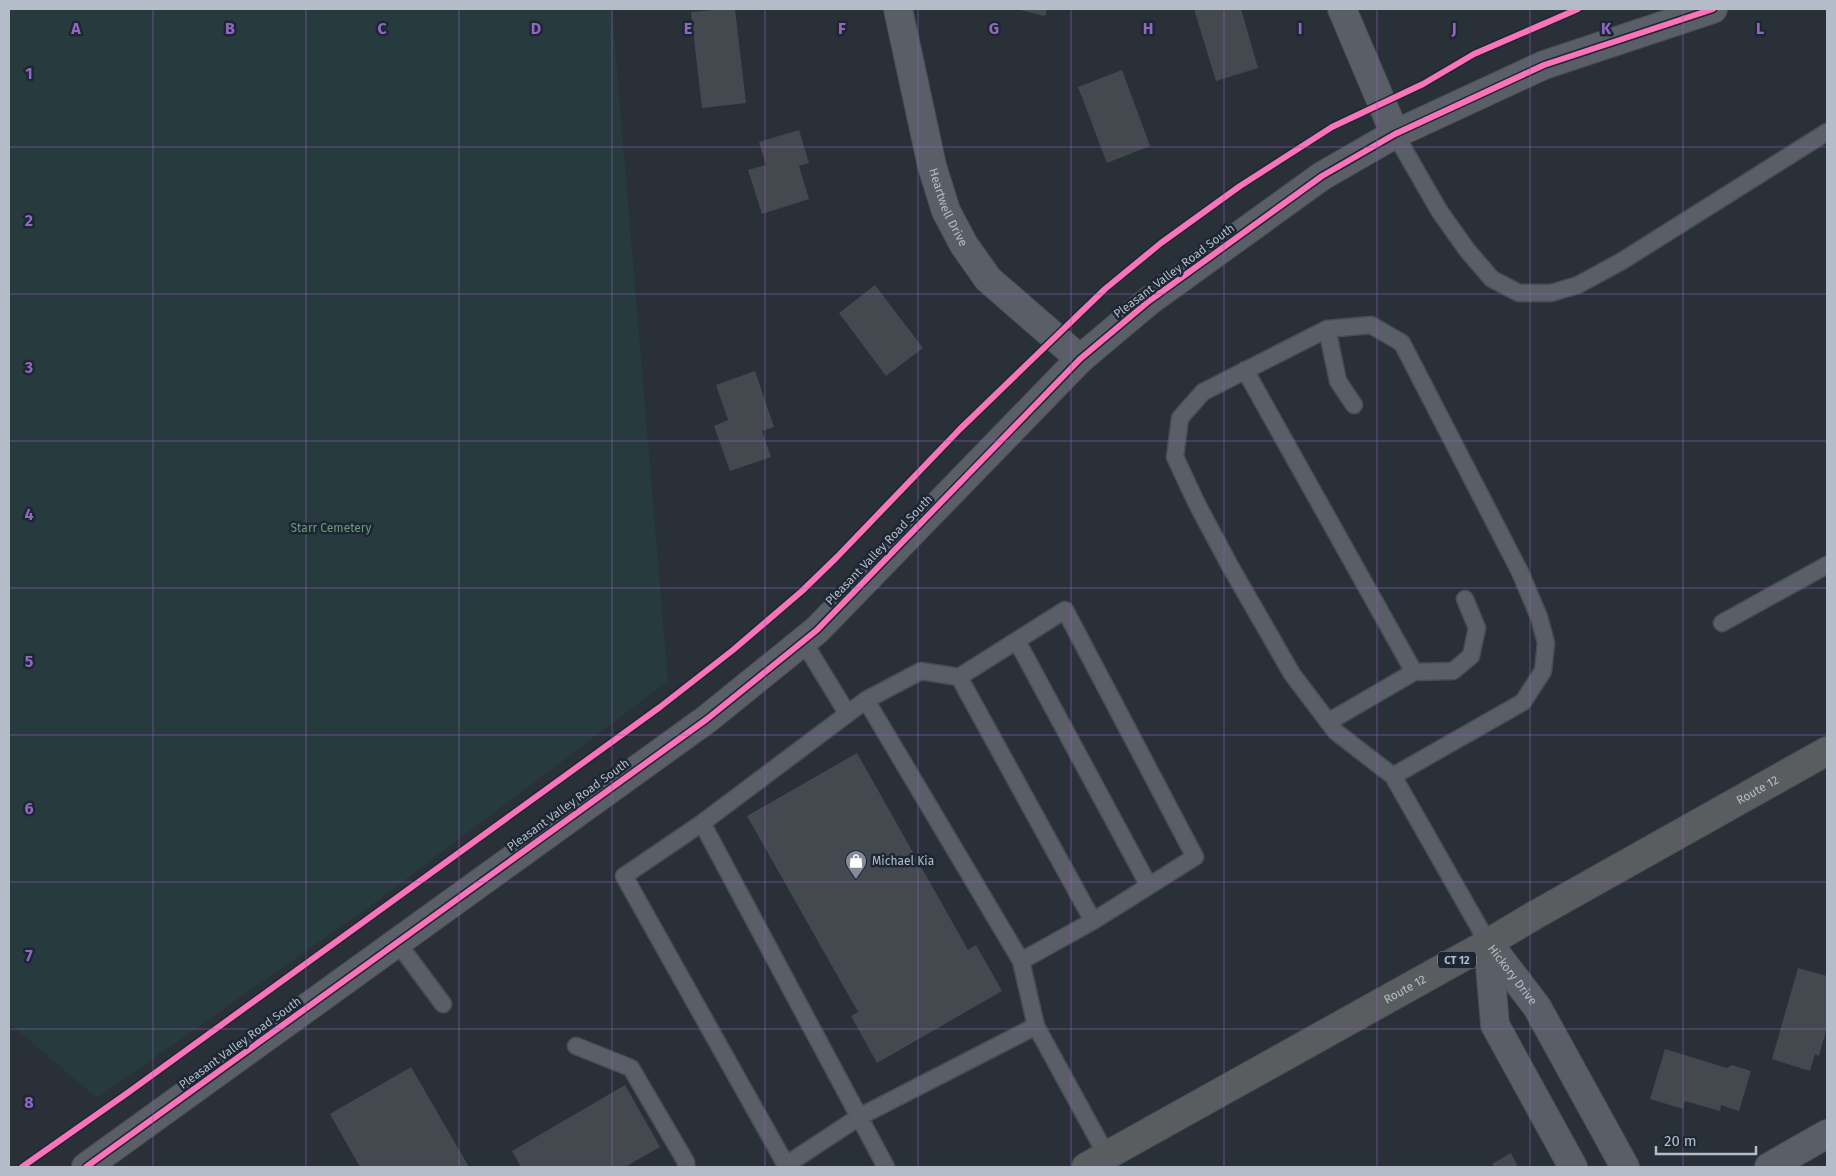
<svg xmlns="http://www.w3.org/2000/svg" width="1836" height="1176" viewBox="0 0 1836 1176" font-family="'Fira Sans',sans-serif">
  <style>
    .green { fill: #273a3e }
    .building { fill: #444950 }
    .lines { fill: none; stroke-linecap: round; stroke-linejoin: round }
    .lane-casing { stroke: #484c53; stroke-width: 19 }
    .street-casing { stroke: #484c53; stroke-width: 30 }
    .highway-casing { stroke: #474c53; stroke-width: 30 }
    .lane { stroke: #5a5e66; stroke-width: 16 }
    .street { stroke: #5a5e66; stroke-width: 28 }
    .highway { stroke: #5a5d60; stroke-width: 28 }
    .cycleway-casing { stroke: #1d2633; stroke-width: 9 }
    .cycleway { stroke: #fb73b8; stroke-width: 6 }
    .grid { fill: none; stroke: #9266c3; stroke-width: 1; stroke-opacity: 0.55 }
    .labels { text-anchor: middle; stroke-width: 5; stroke-linejoin: round; paint-order: stroke }
    .shield { fill: #1d2633; stroke: #878f9c; stroke-width: 1 }
    .shield-label { font-size: 11px; font-weight: bold; fill: #b4bcc9 }
    .street-label { font-size: 12px; fill: #b4bcc9; stroke: #1d2633 }
    .park-label { font-size: 12px; fill: #6b9a76; stroke: #1d2633 }
    .poi-label { font-size: 12px; fill: #b4bcc9; stroke: #1d2633; text-anchor: start }
    .grid-label { font-size: 16px; text-anchor: middle; font-weight: bold; fill: #9266c3; stroke: #1d2633; stroke-width: 5; stroke-linejoin: round; paint-order: stroke }
  </style>
  <rect width="100%" height="100%" fill="#2a3038"/>
  <!-- green -->
  <path class="green" d="M9 9H612L668 681 380 899 97 1098 9 1023Z"/>
  <!-- building -->
  <path class="building" d="M722 9H735L746 103 702 108 691 12Z
    M1016 9H1047L1045 16Z
    M1194 9H1241L1258 68 1216 81Z
    M1122 70 1150 146 1107 163 1078 87Z
    M799 130 809 163 799 166 809 199 762 214 748 170 766 165 759 142Z
    M875 285 923 348 886 376 839 313Z
    M755 371 774 427 762 431 771 457 730 471 714 426 728 420 716 385Z
    M857 753 968 950 976 945 1002 991 877 1063 851 1016 858 1012 747 816Z
    M1798 968 1827 976V1027L1819 1056 1815 1054 1810 1071 1772 1059Z
    M1665 1049 1727 1068 1732 1065 1751 1071 1739 1111 1721 1105 1720 1111 1685 1101 1683 1109 1650 1099Z
    M411 1067 469 1167H360L330 1114Z
    M625 1085 660 1147 625 1167H521L512 1151Z
    M1511 1153 1518 1167H1494L1492 1164Z"/>
  <g class="lines">
    <!-- lane casing -->
    <g class="lane-casing">
      <path id="lane" d="M1395 134 1440 212 1467 250 1492 279 1519 293H1551L1578 285 1622 261 1827 132
        M1327 329 1338 381 1354 405
        M1245 370 1414 672 1328 722
        M1722 623 1827 565
        M803 641 847 713
        M1017 641 1149 886
        M1414 672 1453 671 1471 656 1477 628 1465 599
        M866 700 1021 961 1036 1026 859 1117 786 1165 624 876 702 823Z
        M866 700 921 671 959 677
        M1393 776 1523 702 1543 671 1546 643 1539 617 1520 572 1402 343 1371 325 1327 329 1203 392 1180 418 1175 457 1197 504 1230 566 1292 674 1336 732 1393 776 1488 943
        M702 823 886 1167
        M397 942 443 1004
        M1021 961 1093 921 1195 857 1065 610 959 677 1093 921
        M1036 1026 1107 1156
        M576 1046 631 1068 686 1162V1167"/>
    </g>
    <!-- street casing -->
    <g class="street-casing">
      <g id="street">
        <path id="s1" d="M898 9 932 166 946 211 964 245 988 279 1080 359"/>
        <path d="M1342 9 1395 134"/>
        <path id="s2" d="M1488 943 1537 1007 1625 1167"/>
        <path d="M1488 943 1495 1025 1573 1167"/>
        <path d="M86 1167 707 719 817 630 1080 359 1149 301 1322 176 1395 134 1544 65 1713 9"/>
        <path d="M1769 1167 1827 1134"/>
      </g>
    </g>
    <!-- highway casing -->
    <g class="highway-casing">
      <g id="highway">
        <path id="s3" d="M1086 1167 1488 943 1535 915 1827 751"/>
      </g>
    </g>
    <!-- lane -->
    <use href="#lane" class="lane"/>
    <!-- street -->
    <use href="#street" class="street"/>
    <!-- highway -->
    <use href="#highway" class="highway"/>
    <!-- cycleway casing -->
    <g class="cycleway-casing">
      <path id="cycleway" d="M22 1167 126 1094 660 707 733 650 802 591 837 557 960 429 1105 289 1161 243 1240 186 1332 127 1423 84 1474 54 1578 9
        M86 1167 707 719 817 630 1080 359 1149 301 1322 176 1395 134 1544 65 1713 9"/>
    </g>
    <!-- cycleway -->
    <use href="#cycleway" class="cycleway"/>
  </g>
  <!-- grid -->
  <path class="grid" d="M153 9V1167M306 9V1167M459 9V1167M612 9V1167M765 9V1167M918 9V1167M1071 9V1167M1224 9V1167M1377 9V1167M1530 9V1167M1683 9V1167M9 147H1827M9 294H1827M9 441H1827M9 588H1827M9 735H1827M9 882H1827M9 1029H1827"/>
  <!-- icons -->
  <defs>
    <g id="shop-pin" transform="scale(1.125)"><path d="M0 17L-7.5 6A9.5 9.5 0 1 1 7.5 6Z" fill="#848b96" stroke="#1d2633"/><path d="M-5-2.5h2.3a2.7 3.5 0 0 1 5.4 0H5L5.5 6h-11ZM-1.5-2.5h3a1.5 2.3 0 0 0-3 0Z" fill="#fff"/></g>
  </defs>
  <g fill-rule="evenodd">
    <use href="#shop-pin" x="856" y="861"/>
  </g>
  <g class="labels">
    <!-- shield labels -->
    <rect class="shield" x="1438" y="951.5" width="38" height="17" rx="4"/>
    <g class="shield-label">
      <text x="1457" y="964">CT 12</text>
    </g>
    <!-- street labels -->
    <g class="street-label">
      <text dy="4" stroke="none"><textPath href="#s1" startOffset="205">Heartwell Drive</textPath></text>
      <text transform="translate(1174 271) rotate(-37)" y="4">Pleasant Valley Road South</text>
      <text transform="translate(879 550) rotate(-46)" y="4">Pleasant Valley Road South</text>
      <text dy="4" stroke="none"><textPath href="#s3" startOffset="770">Route 12</textPath></text>
      <text transform="translate(568 805) rotate(-36)" y="4">Pleasant Valley Road South</text>
      <text dy="4" stroke="none"><textPath href="#s2" startOffset="40">Hickory Drive</textPath></text>
      <text dy="4" stroke="none"><textPath href="#s3" startOffset="365">Route 12</textPath></text>
      <text transform="translate(240 1043) rotate(-36)" y="4">Pleasant Valley Road South</text>
    </g>
    <!-- park labels -->
    <g class="park-label">
      <text x="331" y="532">Starr Cemetery</text>
    </g>
    <!-- poi labels -->
    <g class="poi-label">
      <text x="872" y="865">Michael Kia</text>
    </g>
  </g>
  <g class="grid-label">
    <text x="76" y="34">A</text>
    <text x="230" y="34">B</text>
    <text x="382" y="34">C</text>
    <text x="536" y="34">D</text>
    <text x="688" y="34">E</text>
    <text x="842" y="34">F</text>
    <text x="994" y="34">G</text>
    <text x="1148" y="34">H</text>
    <text x="1300" y="34">I</text>
    <text x="1454" y="34">J</text>
    <text x="1606" y="34">K</text>
    <text x="1760" y="34">L</text>
    <text x="29" y="79">1</text>
    <text x="29" y="226">2</text>
    <text x="29" y="373">3</text>
    <text x="29" y="520">4</text>
    <text x="29" y="667">5</text>
    <text x="29" y="814">6</text>
    <text x="29" y="961">7</text>
    <text x="29" y="1108">8</text>
  </g>
  <!-- border -->
  <rect width="1836" height="1176" fill="none" stroke="#b4bcc9" stroke-width="20"/>
  <!-- scale -->
  <path d="M1656 1146v8h100v-8" fill="none" stroke="#b4bcc9" stroke-width="2.5"/>
  <text x="1664" y="1146" font-size="15" fill="#b4bcc9" stroke="#1d2633" stroke-width="4" paint-order="stroke">20 m</text>
</svg>
